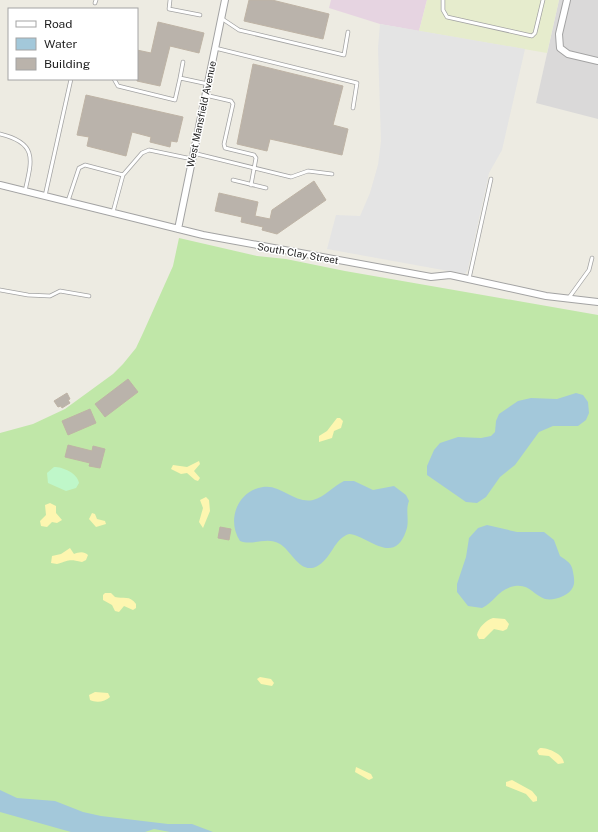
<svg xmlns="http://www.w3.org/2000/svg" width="598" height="832" viewBox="0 0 598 832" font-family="'Public Sans',sans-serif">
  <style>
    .residential { fill: #dad9d9 }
    .industrial { fill: #e6d4e1 }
    .farmland { fill: #e6eccd }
    .grass { fill: #c0e7a8 }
    .sand { fill: #fdf6b0 }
    .park { fill: #bff7c9 }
    .parking { fill: #e4e4e4 }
    .water { fill: #a3c8da }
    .building { fill: #bab3ab; stroke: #beb3a5 }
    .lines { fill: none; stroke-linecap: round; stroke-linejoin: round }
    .service-casing { stroke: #a3a3a3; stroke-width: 4.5 }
    .minor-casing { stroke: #a3a3a3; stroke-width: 8 }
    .service { stroke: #fff; stroke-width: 3 }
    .minor { stroke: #fff; stroke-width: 6 }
    .labels { text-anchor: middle; stroke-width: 3; stroke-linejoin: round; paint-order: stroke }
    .street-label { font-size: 10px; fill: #1c1c1c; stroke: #fff }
  </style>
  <rect width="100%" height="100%" fill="#edebe2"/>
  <!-- residential -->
  <path class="residential" d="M559 0H598V119L536 103Z"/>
  <!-- industrial -->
  <path class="industrial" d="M331 0H427L419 31 380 24 329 8Z"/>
  <!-- farmland -->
  <path class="farmland" d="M427 0H559L547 53 419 31Z"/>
  <!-- grass -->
  <path class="grass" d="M179 238 257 256 286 259 345 271 598 315V832H0V433L33 424 65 409 113 374 123 364 136 348 143 333 173 266Z"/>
  <!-- sand -->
  <path class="sand" d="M337 418H340L343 421 341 428 334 431 332 438 319 442V436L327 431Z
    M199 461 200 464 194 471 200 478 198 481 195 480 187 473 181 474 171 469 173 465 187 467Z
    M206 497 209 500 210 511 203 528 199 522 203 508 200 500Z
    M50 503 56 506V513L62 520 57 523 52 522 47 527 41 526 40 521 46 515 45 505Z
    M92 513 95 514 97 519 105 521 106 524 96 527 89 519Z
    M70 548 74 554C79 552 84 551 88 555L86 560 82 562C69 559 70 560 57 564L51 563 52 556 61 554Z
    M105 593H111L115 597C123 599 130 595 136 604V608L133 610 124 606 119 612 115 611 112 605 103 600V595Z
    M493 618 505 619 509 624 507 629 503 631 494 629 484 639H479L477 635C478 628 486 620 493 618Z
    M260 677 271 679 274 683 272 686 261 684 257 679Z
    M95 692 108 693 110 697C105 702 96 703 90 700L89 695Z
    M540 748C549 748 563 754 564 763L558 764 549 756 539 755 537 751Z
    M356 767 371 774 373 778 369 780 355 772Z
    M512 780 532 791 537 797V801L533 802 526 794 506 786V782Z"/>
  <!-- park -->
  <path class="park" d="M54 467C63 467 77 473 79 483L76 488 66 491 48 483 47 473Z"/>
  <!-- parking -->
  <path class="parking" d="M380 24 525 49 502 150 489 173 468 269 465 274 327 249 336 215 360 216 370 193 378 165 381 141 378 48Z"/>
  <!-- water -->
  <path class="water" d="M576 393 583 395 588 402 589 413 586 420 578 426H553L539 432 515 465 500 477 486 497 477 503 466 502 427 475V466L434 450 440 443 458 437 481 438 491 436 495 432 496 421 499 414 518 401 531 398 557 399Z
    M344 481H354L373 490 394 486 406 495 409 501C405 511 410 521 406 531 394 567 367 535 349 534 334 539 332 557 319 565 301 577 292 551 280 544 267 536 253 546 240 541 226 520 238 490 263 487 281 484 295 504 313 500 325 497 333 486 344 481Z
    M487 525 517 532H544L554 540 560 556C567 561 572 563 573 572 574 577 575 583 573 587 569 596 554 601 545 599 533 595 530 584 515 586 498 589 495 602 482 608L468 606 457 592V584L466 557 469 538 478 528Z
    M0 790 17 798 55 801 83 812 101 816 168 824H192L213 832H170L154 829 145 832H71L0 812Z"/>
  <!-- building -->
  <path class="building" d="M249 0H272L329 14 323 39 244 21Z
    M158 22 204 33 199 53 170 46 160 86 137 81V50L151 53Z
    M253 64 343 86 333 125 348 129 342 155 270 139 267 151 237 144Z
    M86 95 183 117 177 142 171 141 170 147 150 142 151 137 132 132 126 156 87 146 89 137 77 135Z
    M314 181 326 200 277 234 262 230 263 227 241 222 242 217 215 211 219 193 258 202 255 216 270 219 272 210Z
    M128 379 138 392 105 417 95 404Z
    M67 393 70 399 68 400 70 403 62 408 61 406 58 407 54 401Z
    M90 409 96 423 68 435 62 421Z
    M68 445 92 451 93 446 105 449 100 468 89 466 90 463 65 457Z
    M220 527 231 529 229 540 218 538Z"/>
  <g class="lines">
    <!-- service casing -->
    <g class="service-casing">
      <path id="service" d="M170 0 169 9 200 15
        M443 0V10L447 17 532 36 535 33 543 0
        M95 3 96 0
        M221 18 239 30 344 55 348 32
        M215 48 357 83 353 108
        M180 78 183 62
        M114 79 118 86 175 100 180 78 208 84
        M205 95 231 101 233 104 224 144 225 148 254 155 256 158 251 185
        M0 134C38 143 32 160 25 191
        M193 153 291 177 308 171 332 174
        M233 180 266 188
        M45 196 71 79
        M68 201 79 168 85 165 123 175
        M113 212 123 175 142 153 149 150 192 159
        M469 279 491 179
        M0 290 28 295 50 296 60 291 89 296
        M568 299 589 270 592 258"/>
    </g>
    <!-- minor casing -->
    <g class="minor-casing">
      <path id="minor" d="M567 0 559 34 560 48 568 54 598 61
        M0 185 203 235 431 277 450 275 546 296 598 302
        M178 229 225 0"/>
    </g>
    <!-- service -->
    <use href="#service" class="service"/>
    <!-- minor -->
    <use href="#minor" class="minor"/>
  </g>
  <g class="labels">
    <!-- street labels -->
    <g class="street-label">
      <text transform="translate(201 114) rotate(-78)" y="4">West Mansfield Avenue</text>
      <text transform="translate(298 253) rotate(10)" y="4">South Clay Street</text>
    </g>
  </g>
  <!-- legend -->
  <rect x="8" y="8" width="130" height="72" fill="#ffffff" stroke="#a4a4a4"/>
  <rect x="16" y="21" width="20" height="6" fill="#ffffff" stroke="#a4a4a4"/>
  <text x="44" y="28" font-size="12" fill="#1c1c1c">Road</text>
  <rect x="16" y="38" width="20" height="12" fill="#a3c8da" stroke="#a4a4a4"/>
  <text x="44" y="48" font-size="12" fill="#1c1c1c">Water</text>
  <rect x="16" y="58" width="20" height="12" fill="#bab3ab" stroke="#a4a4a4"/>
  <text x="44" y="68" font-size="12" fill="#1c1c1c">Building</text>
</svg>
